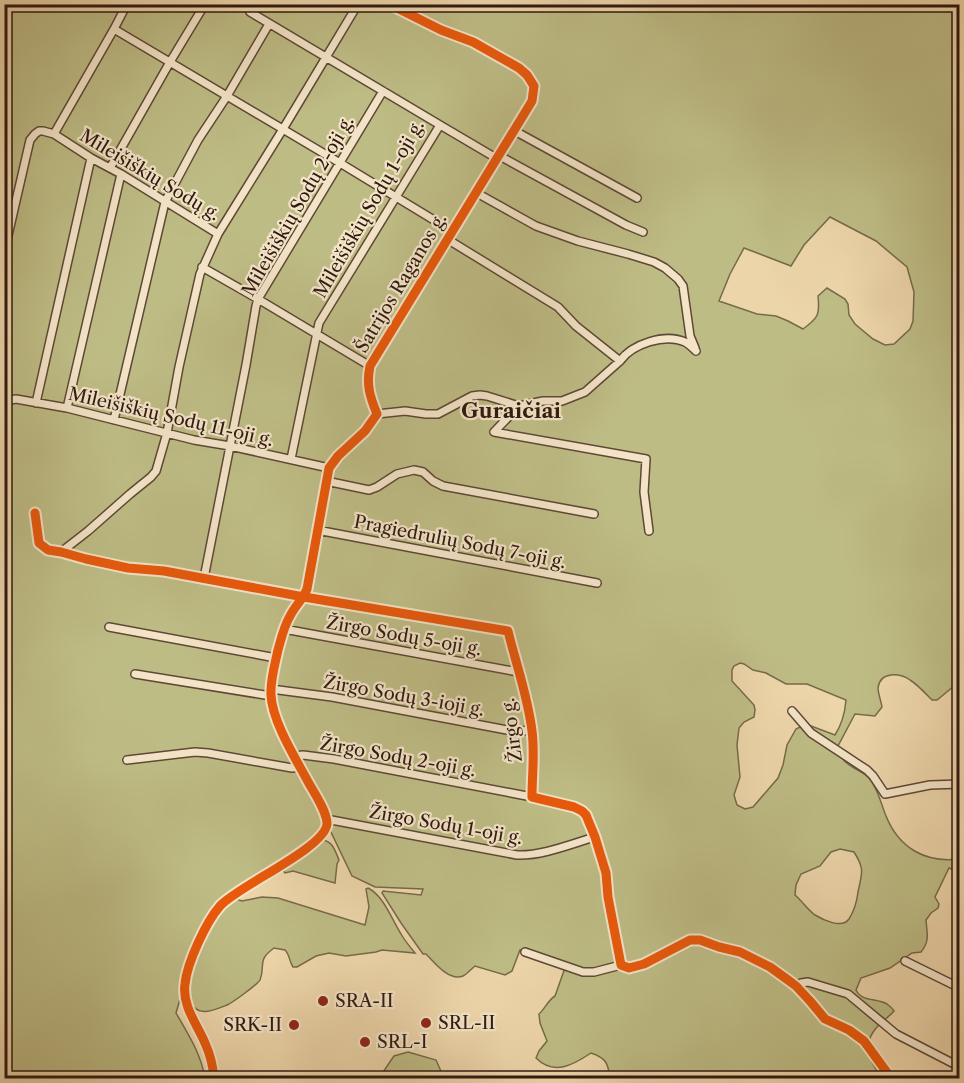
<svg xmlns="http://www.w3.org/2000/svg" width="964" height="1083" viewBox="0 0 964 1083" font-family="'Libre Caslon Text',serif">
  <style>
    .green { fill: #bebc85; stroke: #766a4a; stroke-width: 1.5; fill-rule: evenodd }
    .lines { fill: none; stroke-linecap: round; stroke-linejoin: round }
    .minor-casing { stroke: #5e4836; stroke-width: 10 }
    .minor { stroke: #f3e4c8; stroke-width: 7 }
    .cycleway-casing { stroke: #f3e4c8; stroke-width: 13 }
    .cycleway { stroke: #e8590c; stroke-width: 9 }
    .poi-dot { fill: #8f2418; stroke: #f3e4c8; stroke-width: 2 }
    .labels { text-anchor: middle; stroke-width: 4.5; stroke-linejoin: round; paint-order: stroke }
    .street-label { font-size: 18px; fill: #2f1910; stroke: #f3e4c8 }
    .poi-label { font-size: 18px; fill: #2f1910; stroke: #f3e4c8; text-anchor: start }
    .quarter-label { font-size: 21px; font-weight: bold; fill: #2f1910; stroke: #f3e4c8 }
  </style>
  <rect width="100%" height="100%" fill="#edd5aa"/>
  <filter id="stains"><feTurbulence type="fractalNoise" baseFrequency=".00333" numOctaves="4"/><feColorMatrix values="0 0 0 0 .2 0 0 0 0 .09 0 0 0 0 .02 0 0 0 .5 -.17"/></filter>
  <radialGradient id="worn" r=".72"><stop offset=".6" stop-color="#630" stop-opacity="0"/><stop offset="1" stop-color="#630" stop-opacity=".3"/></radialGradient>
  <!-- green -->
  <path class="green" d="M5 5H959V682L937 700H932C925 693 918 685 910 680 900 673 880 671 878 688 878 693 881 701 882 707L875 716 855 714 838 746C840 750 841 755 843 759 849 768 862 770 869 778 878 788 881 804 886 816 899 848 925 863 959 859V872L949 868 935 897 939 904 938 908 931 913 926 920C927 934 930 941 921 952L912 953 890 968 861 978 856 990C862 1002 876 998 887 1004 890 1006 892 1008 894 1011 889 1017 882 1021 877 1027 860 1046 870 1061 882 1078H722L717 1075 707 1078H610C608 1063 606 1058 591 1053 573 1065 554 1076 536 1058L539 1051 547 1041 540 1023 539 1014C545 1009 548 1000 555 996L566 965 520 950 512 971 505 975 475 966C471 969 467 974 463 976 449 982 434 962 426 954H423L401 923 382 893 383 891 421 895 423 889 375 887 352 876 328 826 295 852 231 891 221 901 213 910 187 963 181 986V996L176 1013C188 1034 201 1054 205 1078H5ZM830 217 876 241 907 267 914 292 913 321 910 329 894 344 885 345 873 339 855 324 849 315 848 304 845 299 827 288 818 296C820 315 818 318 803 329L788 321 776 316 757 314 719 301 730 274 744 248 791 266 804 245ZM740 663 744 664 753 670 766 673 786 684H807L846 700C845 713 842 724 835 735L806 724 796 729 787 745 783 765 778 778 753 807 745 809 737 805 734 795 740 777 737 745 739 728 744 722 754 717 755 710 754 705 732 681V670L734 666ZM840 849 854 852C865 869 862 873 858 892 857 901 854 911 849 919 842 929 823 920 815 915 808 910 802 901 795 895L796 885 801 874 820 866 831 852Z
    M322 840C333 841 335 851 339 860L337 864 335 883 293 871 285 873 282 869 305 854Z
    M368 888C384 896 392 920 401 934 405 941 410 947 415 953L382 950 376 952 346 956 329 953 316 956 297 967H293C289 961 290 955 285 950L274 948C256 961 266 965 260 980 258 984 232 1003 227 1005 215 1010 197 1018 191 1002 190 999 188 996 188 993 187 985 190 977 192 970 201 943 213 918 233 898L242 901 262 897 278 898 365 925 369 907 366 889Z
    M408 1052 436 1060 444 1078H379L394 1056Z"/>
  <g class="lines">
    <!-- minor casing -->
    <g class="minor-casing">
      <path id="minor" d="M127 4 114 29 340 163 452 231
        M254 4 249 10 250 12 440 125 319 323 291 459
        M440 125 496 158
        M513 130 637 198
        M54 134 114 29
        M498 155 626 225 643 232
        M110 168 170 62 205 4
        M475 192 536 226 578 241 628 254 654 262 665 268 678 279 683 286 690 336 695 348
        M447 239 558 307 576 326 620 361
        M4 253 30 140 35 134 39 131H43L54 134 91 158 121 174 218 234 283 129 358 4
        M202 267 258 299 370 366
        M4 401 16 399 67 408 194 440 230 446 329 468
        M36 403 91 158
        M519 406 494 432 646 459 644 492 649 531
        M67 408 121 174
        M377 414 405 411 426 414H438L472 396 480 395 487 396 519 406 543 401H562L585 392 620 361C632 344 665 333 685 342 689 344 692 347 696 351
        M114 420 165 202 198 140 227 96 269 24
        M326 481 369 490 377 487 397 474 414 470 423 472 433 481 443 486 594 514
        M35 513 39 543 48 550 61 552 86 559 128 568 164 571 304 597 508 631C516 664 528 697 532 731 535 753 532 775 532 797L574 807 582 811 586 815 595 837 606 873 608 897 621 965 629 968 644 964 690 940H700L719 947 740 952 770 967 788 980 796 986 810 1001 825 1019 849 1030 864 1041 891 1078
        M317 530 597 583
        M61 552 88 531 130 494 151 477 156 471 167 433 179 367 200 274 218 234
        M204 578 246 365 256 306 258 299 383 91
        M109 627 276 658
        M284 629 518 672
        M135 674 271 696
        M271 689 332 697 507 730 532 731
        M792 711 811 733 867 770 873 776 885 794 930 785 960 784
        M295 756 303 755 334 759 532 797
        M127 760 195 752 208 753 292 768 300 767
        M326 819 517 855C542 856 571 844 595 837
        M525 952 583 972H594L621 965
        M905 961 960 988
        M796 986 801 983 808 982 848 994 896 1034 960 1067
        M214 1078C213 1067 210 1054 205 1043 197 1024 182 1006 185 984 187 963 206 922 220 906 238 886 325 848 327 824 327 810 312 790 306 778 294 756 272 720 271 695 270 681 275 664 278 650 281 639 284 626 290 616 295 606 303 599 307 589L329 468 338 456 365 431 377 414C370 397 366 385 370 366L532 101 534 86 527 75 519 68 473 42 441 30 389 4"/>
    </g>
    <!-- minor -->
    <use href="#minor" class="minor"/>
    <!-- cycleway casing -->
    <g class="cycleway-casing">
      <path id="cycleway" d="M35 513 39 543 48 550 61 552 86 559 128 568 164 571 304 597 508 631C516 664 528 697 532 731 535 753 532 775 532 797L574 807 582 811 586 815 595 837 606 873 608 897 621 965 629 968 644 964 690 940H700L719 947 740 952 770 967 788 980 796 986 810 1001 825 1019 849 1030 864 1041 891 1078
        M214 1078C213 1067 210 1054 205 1043 197 1024 182 1006 185 984 187 963 206 922 220 906 238 886 325 848 327 824 327 810 312 790 306 778 294 756 272 720 271 695 270 681 275 664 278 650 281 639 284 626 290 616 295 606 303 599 307 589L329 468 338 456 365 431 377 414C370 397 366 385 370 366L532 101 534 86 527 75 519 68 473 42 441 30 389 4"/>
    </g>
    <!-- cycleway -->
    <use href="#cycleway" class="cycleway"/>
  </g>
  <!-- markers -->
  <g class="poi-dot">
    <circle cx="323" cy="1001" r="6"/>
    <circle cx="426" cy="1023" r="6"/>
    <circle cx="294" cy="1025" r="6"/>
    <circle cx="365" cy="1042" r="6"/>
  </g>
  <g class="labels">
    <!-- street labels -->
    <g class="street-label">
      <text transform="translate(150 175) rotate(31)" y="6">Mileišiškių Sodų g.</text>
      <text transform="translate(298 206) rotate(-60)" y="6">Mileišiškių Sodų 2-oji g.</text>
      <text transform="translate(369 209) rotate(-60)" y="6">Mileišiškių Sodų 1-oji g.</text>
      <text transform="translate(401 283) rotate(-59)" y="6">Šatrijos Raganos g.</text>
      <text transform="translate(171 417) rotate(13)" y="6">Mileišiškių Sodų 11-oji g.</text>
      <text transform="translate(460 542) rotate(11)" y="6">Pragiedrulių Sodų 7-oji g.</text>
      <text transform="translate(404 636) rotate(10)" y="6">Žirgo Sodų 5-oji g.</text>
      <text transform="translate(404 696) rotate(10)" y="6">Žirgo Sodų 3-ioji g.</text>
      <text transform="translate(512 730) rotate(-97)" y="6">Žirgo g.</text>
      <text transform="translate(398 757) rotate(10)" y="6">Žirgo Sodų 2-oji g.</text>
      <text transform="translate(446 825) rotate(10)" y="6">Žirgo Sodų 1-oji g.</text>
    </g>
    <!-- poi labels -->
    <g class="poi-label">
      <text x="335" y="1007">SRA-II</text>
      <text x="438" y="1029">SRL-II</text>
      <text x="282" y="1031" text-anchor="end">SRK-II</text>
      <text x="377" y="1048">SRL-I</text>
    </g>
    <!-- quarter labels -->
    <g class="quarter-label">
      <text x="511" y="418">Guraičiai</text>
    </g>
  </g>
  <!-- margin -->
  <rect width="964" height="1083" fill="none" stroke="#edd5aa" stroke-width="24"/>
  <rect x="6" y="6" width="952" height="1071" fill="none" stroke="#2f1910" stroke-width="3"/>
  <rect x="12" y="12" width="940" height="1059" fill="none" stroke="#2f1910" stroke-width="1.5"/>
  <rect width="100%" height="100%" filter="url(#stains)"/>
  <rect width="100%" height="100%" fill="url(#worn)"/>
</svg>
